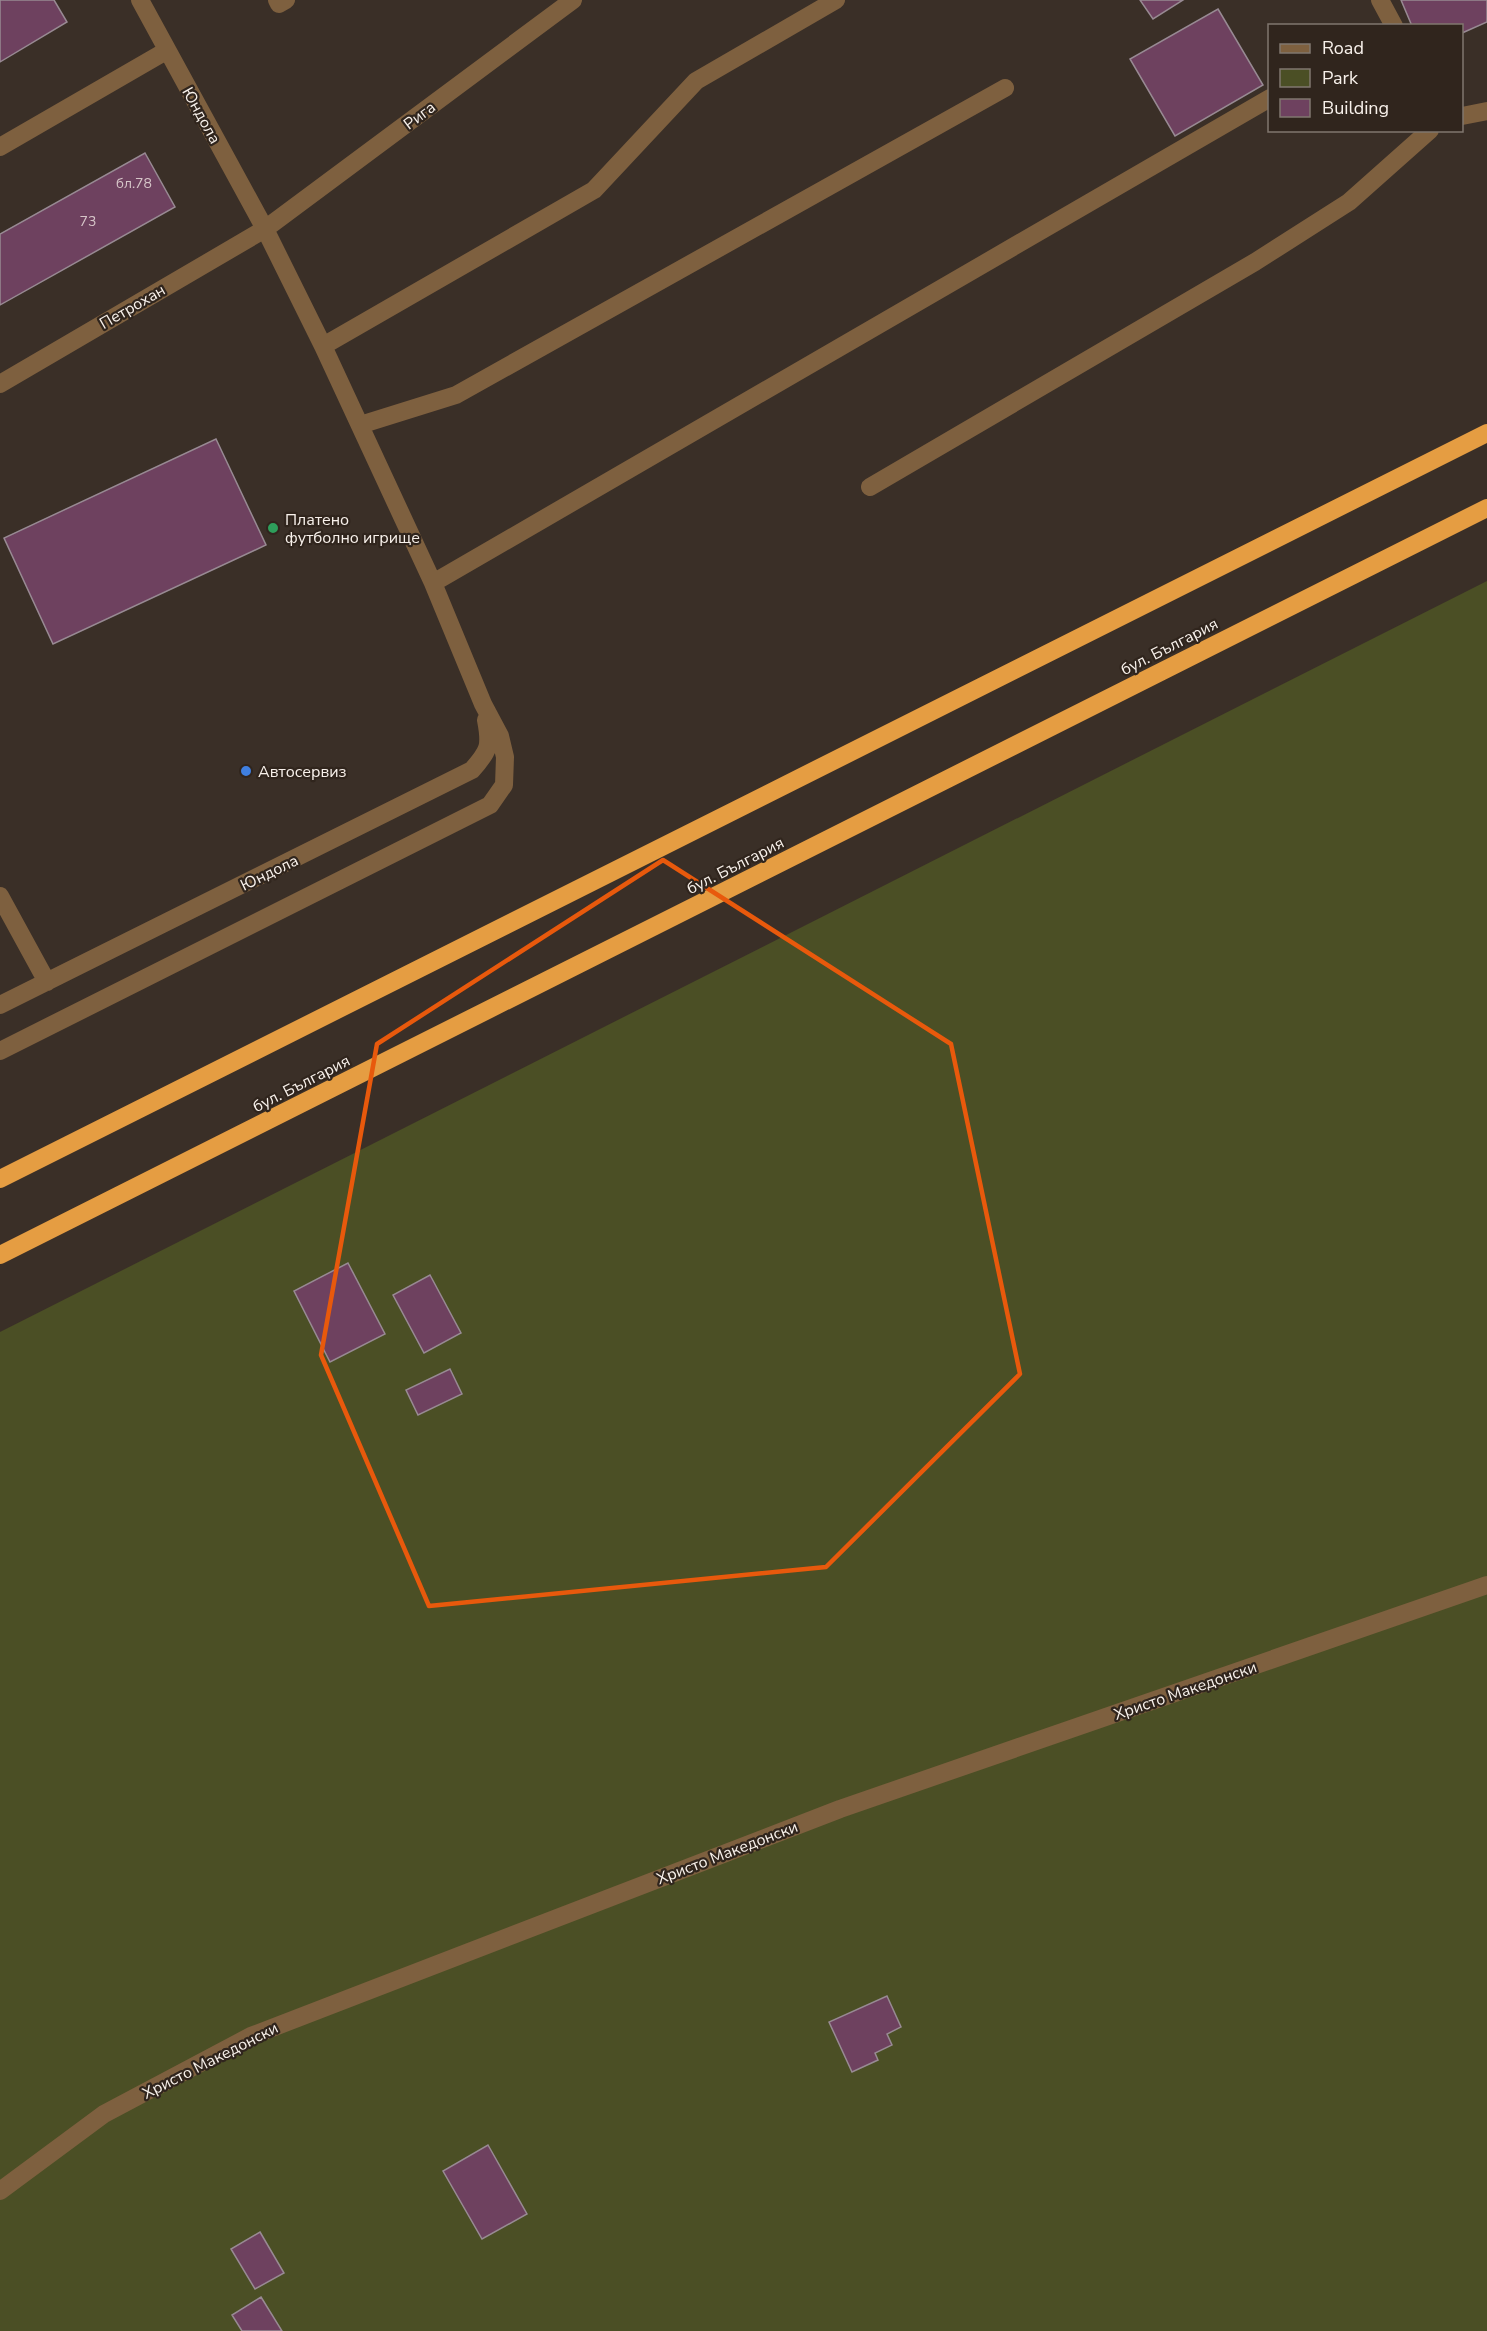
<svg xmlns="http://www.w3.org/2000/svg" width="1487" height="2331" viewBox="0 0 1487 2331" font-family="'Nunito Sans',sans-serif">
  <style>
    .green { fill: #4b4f25 }
    .building { fill: #6e415f; stroke: #988a93; stroke-width: 1.5 }
    .lines { fill: none; stroke-linecap: round; stroke-linejoin: round }
    .minor { stroke: #7e603f; stroke-width: 18 }
    .highway { stroke: #e59d42; stroke-width: 18 }
    .marked { fill: none; stroke: #e8590c; stroke-width: 4.5; stroke-linejoin: round }
    .leisure-dot { fill: #2e9e5b; stroke: #30251d; stroke-width: 2 }
    .shop-dot { fill: #3f7fe0; stroke: #30251d; stroke-width: 2 }
    .labels { text-anchor: middle; stroke-width: 4.5; stroke-linejoin: round; paint-order: stroke }
    .number-label { font-size: 14px; fill: #d6c5c8 }
    .street-label { font-size: 16px; fill: #f8f1eb; stroke: #30251d }
    .poi-label { font-size: 16px; fill: #f8f1eb; stroke: #30251d; text-anchor: start }
  </style>
  <rect width="100%" height="100%" fill="#3a2f27"/>
  <!-- green -->
  <path class="green" d="M1487 581V2331H0V1332Z"/>
  <!-- building -->
  <path class="building" d="M0 0H54L67 22 0 62Z
    M1140 0H1183L1153 19Z
    M1401 0H1487V22L1462 33V26H1412Z
    M1218 9 1263 85 1175 136 1130 59Z
    M145 153 175 207 0 305V234Z
    M216 439 266 545 53 644 4 538Z
    M348 1263 385 1334 330 1362 294 1291Z
    M430 1275 461 1333 424 1353 393 1295Z
    M450 1369 462 1394 418 1415 406 1390Z
    M887 1996 901 2027 887 2034 892 2045 875 2053 878 2060 852 2072 829 2022Z
    M488 2145 527 2214 482 2239 443 2171Z
    M260 2232 284 2273 255 2289 231 2249Z
    M261 2297 282 2331H242L232 2315Z"/>
  <g class="lines">
    <!-- minor -->
    <path class="minor" d="M277 0 279 4 286 0
      M1380 0 1394 26
      M1462 116 1487 111
      M0 147 166 51
      M323 346 594 190 696 81 836 0
      M0 384 265 229 573 0
      M360 425 456 395 1005 88
      M870 487 1255 262 1349 202 1430 130
      M433 583 1270 98
      M0 896 47 982
      M0 1005 472 770C489 751 491 746 486 720
      M0 1051 490 805 504 785 505 757 500 736 483 704 433 583 323 346 265 229 140 0
      M0 2191 104 2114 251 2036 840 1809 1487 1585"/>
    <!-- highway -->
    <path class="highway" d="M0 1179 1487 433
      M0 1255 1487 508"/>
  </g>
  <!-- marked area -->
  <path class="marked" d="M663 860 951 1044 1020 1374 826 1567 429 1606 321 1355 377 1044Z"/>
  <!-- markers -->
  <circle class="leisure-dot" cx="273" cy="528" r="6"/>
  <circle class="shop-dot" cx="246" cy="771" r="6"/>
  <g class="labels">
    <!-- number labels -->
    <g class="number-label">
      <text x="134" y="188">бл.78</text>
      <text x="88" y="226">73</text>
    </g>
    <!-- street labels -->
    <g class="street-label">
      <text transform="translate(202 115) rotate(61)" y="6">Юндола</text>
      <text transform="translate(419 115) rotate(-37)" y="6">Рига</text>
      <text transform="translate(132 306) rotate(-30)" y="6">Петрохан</text>
      <text transform="translate(1169 646) rotate(-27)" y="6">бул. България</text>
      <text transform="translate(735 865) rotate(-27)" y="6">бул. България</text>
      <text transform="translate(269 872) rotate(-26)" y="6">Юндола</text>
      <text transform="translate(301 1083) rotate(-27)" y="6">бул. България</text>
      <text transform="translate(1185 1690) rotate(-19)" y="6">Христо Македонски</text>
      <text transform="translate(727 1852) rotate(-21)" y="6">Христо Македонски</text>
      <text transform="translate(210 2060) rotate(-27)" y="6">Христо Македонски</text>
    </g>
    <!-- poi labels -->
    <g class="poi-label">
      <text x="285" y="525">Платено<tspan x="285" dy="18">футболно игрище</tspan></text>
      <text x="258" y="777">Автосервиз</text>
    </g>
  </g>
  <!-- legend -->
  <rect x="1268" y="24" width="195" height="108" fill="#30251d" stroke="#80776f" stroke-width="1.5"/>
  <rect x="1280" y="44" width="30" height="9" fill="#7e603f" stroke="#80776f" stroke-width="1.5"/>
  <text x="1322" y="54" font-size="18" fill="#f8f1eb">Road</text>
  <rect x="1280" y="69" width="30" height="18" fill="#4b4f25" stroke="#80776f" stroke-width="1.5"/>
  <text x="1322" y="84" font-size="18" fill="#f8f1eb">Park</text>
  <rect x="1280" y="99" width="30" height="18" fill="#6e415f" stroke="#80776f" stroke-width="1.5"/>
  <text x="1322" y="114" font-size="18" fill="#f8f1eb">Building</text>
</svg>
